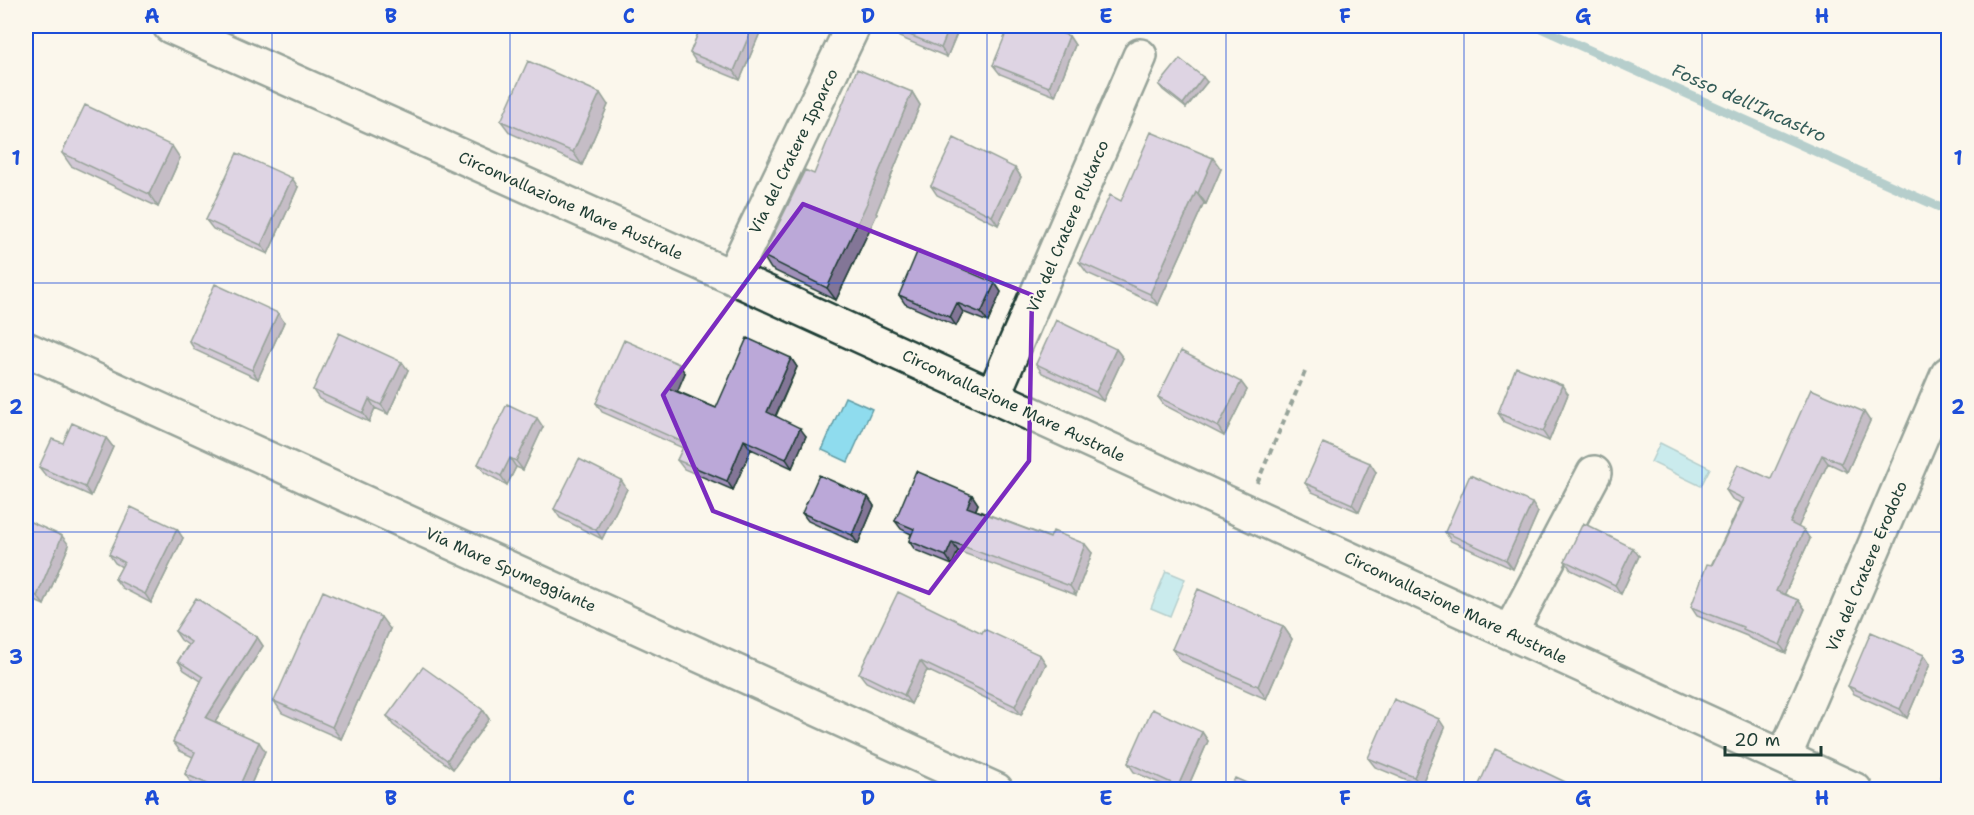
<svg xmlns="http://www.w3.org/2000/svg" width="1974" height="815" viewBox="0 0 1974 815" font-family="'Shantell Sans',sans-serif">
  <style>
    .water { fill: #8fdcee; stroke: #629ca4; stroke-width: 1.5 }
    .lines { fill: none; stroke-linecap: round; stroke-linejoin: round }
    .stream { stroke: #629ca4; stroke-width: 9 }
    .street-casing { stroke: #1f3d34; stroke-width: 38 }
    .path { stroke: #1f3d34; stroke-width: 4; stroke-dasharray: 6 4.5; stroke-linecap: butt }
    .street { stroke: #fbf7ec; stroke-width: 33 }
    .wall { fill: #a190ba; stroke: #1f3d34; stroke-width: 1.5 }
    .shaded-wall { fill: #837697; stroke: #1f3d34; stroke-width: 1.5 }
    .building { fill: #bba8d8; stroke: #1f3d34; stroke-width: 1.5 }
    .marked { fill: none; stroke: #7b2cbf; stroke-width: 4.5; stroke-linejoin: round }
    .grid { fill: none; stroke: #1d4ed8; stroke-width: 1.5; stroke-opacity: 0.55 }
    .labels { text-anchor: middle; stroke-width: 4.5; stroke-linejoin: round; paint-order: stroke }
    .street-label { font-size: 16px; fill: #1f3d34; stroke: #fbf7ec }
    .water-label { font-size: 18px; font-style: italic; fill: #355d59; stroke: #fbf7ec }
    .neatline { fill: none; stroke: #1d4ed8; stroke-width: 2 }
    .grid-label { font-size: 20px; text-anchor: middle; font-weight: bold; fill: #1d4ed8 }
  </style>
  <rect width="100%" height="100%" fill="#fbf7ec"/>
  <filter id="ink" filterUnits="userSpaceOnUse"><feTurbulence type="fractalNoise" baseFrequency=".0167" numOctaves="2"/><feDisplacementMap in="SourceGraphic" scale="12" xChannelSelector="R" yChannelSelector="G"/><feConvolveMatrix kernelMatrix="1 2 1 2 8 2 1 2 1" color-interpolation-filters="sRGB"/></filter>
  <g filter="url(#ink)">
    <!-- water -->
    <path class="water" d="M845 397 872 409 848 462 822 450Z
      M1660 443 1710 468 1701 486 1651 462Z
      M1166 571 1185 579 1170 616 1151 608Z"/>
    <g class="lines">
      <!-- stream -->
      <path class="stream" d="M1536 26 1948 211"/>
      <!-- street casing -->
      <g class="street-casing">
        <path id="street" d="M170 26 732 277 1855 790
          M732 277 853 26
          M26 349 996 790
          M993 396 1140 56
          M1510 632 1594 473
          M1784 757 1948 374"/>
      </g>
      <!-- path -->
      <path class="path" d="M1257 483 1305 372"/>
      <!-- street -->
      <use href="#street" class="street"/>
    </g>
    <!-- wall -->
    <path class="wall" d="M420 26H441L438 33Z
      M701 26H760L762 28 740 80 696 62 690 53Z
      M960 26 947 57 899 37 893 28Z
      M1069 36 1075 45 1055 96 1000 74 993 65Z
      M1207 82 1186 108 1163 90 1159 85Z
      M912 92 920 105 876 213 877 214 836 300 771 269 763 256 814 174Z
      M608 105 582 165 510 133 501 121Z
      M62 153 180 158 158 207 71 166Z
      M1015 168 1021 177 998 225 937 195 931 186Z
      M1221 169 1206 204 1204 203 1158 305 1087 273 1079 262 1121 201Z
      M298 187 268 254 213 229 206 220Z
      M995 283 1001 292 988 322 963 312 956 326 905 304 899 295Z
      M284 322 258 379 195 350 189 341Z
      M1116 349 1123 358 1103 401 1042 373 1036 364Z
      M791 358 797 367 776 416 806 436 792 468 751 449 733 490 684 469 677 460 683 448 602 412 596 403 685 373 677 391 716 408Z
      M408 370 388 414 375 408 369 422 319 399 313 390Z
      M1241 382 1247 390 1224 436 1164 405 1158 397Z
      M1568 394 1549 441 1504 422 1498 413Z
      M1870 421 1847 472 1828 463 1798 527 1810 539 1784 594 1798 600 1805 609 1786 653 1749 638 1747 636 1697 616 1691 607 1741 503 1732 499 1726 490 1771 479Z
      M543 427 523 470 516 467 507 485 485 473 478 464Z
      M106 438 113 447 91 496 46 476 39 467 63 443Z
      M1376 472 1359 512 1312 492 1305 483Z
      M627 489 602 539 560 518 554 509Z
      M972 495 978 504 976 510 1092 553 1076 595 958 551 952 565 915 550 909 541 911 534 901 529 895 521Z
      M868 497 874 506 858 544 808 521 802 513Z
      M1538 512 1513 569 1451 541 1445 532Z
      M26 520 69 545 44 605 26 597Z
      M183 538 151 603 122 588 115 579 122 567 115 563 109 554Z
      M1639 556 1621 594 1571 570 1565 561Z
      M1283 626 1292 639 1266 699 1181 661 1172 649Z
      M390 629 341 739 282 713 274 701Z
      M175 631 257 637 263 646 215 722 265 751 249 789H206L191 783 185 774 193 757 180 751 173 742 201 681 184 670 178 661 188 645 181 640Z
      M982 633 1040 655 1046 664 1021 715 927 670 911 704 866 682 859 673Z
      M1930 664 1907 718 1854 694 1848 686Z
      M483 710 489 719 453 769 393 725 387 716Z
      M1445 728 1421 786 1375 767 1368 758Z
      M1202 732 1208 741 1187 789H1173L1134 772 1128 763Z
      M1948 759V787L1946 786 1940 777Z"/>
    <!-- shaded-wall -->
    <path class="shaded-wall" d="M432 26H441L438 33Z
      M753 26H760L762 28 740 80 734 71Z
      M950 26H960L947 57 941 48Z
      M1069 36 1075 45 1055 96 1049 87Z
      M1203 77 1207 82 1186 108 1183 104Z
      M912 92 920 105 876 213 877 214 836 300 827 288 867 201Z
      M600 93 608 105 582 165 573 152Z
      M172 146 180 158 158 207 149 194Z
      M1213 158 1221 169 1206 204 1198 193Z
      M1015 168 1021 177 998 225 992 216Z
      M292 178 298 187 268 254 261 245Z
      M1196 192 1204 203 1158 305 1150 294Z
      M995 283 1001 292 988 322 981 313Z
      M957 303 963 312 956 326 950 317Z
      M278 313 284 322 258 379 252 370Z
      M1116 349 1123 358 1103 401 1096 392Z
      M791 358 797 367 773 421 767 412Z
      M402 362 408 370 388 414 381 405Z
      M679 364 685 373 675 397 668 388Z
      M1241 382 1247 390 1224 436 1218 427Z
      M1562 385 1568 394 1549 441 1543 432Z
      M369 399 375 408 369 422 363 413Z
      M1864 412 1870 421 1847 472 1841 463Z
      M537 418 543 427 523 470 516 461Z
      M800 428 806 436 792 468 786 459Z
      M106 438 113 447 91 496 85 487Z
      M744 440 751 449 733 490 727 481Z
      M1822 455 1828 463 1796 532 1790 523Z
      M510 458 516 467 507 485 501 476Z
      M1370 463 1376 472 1359 512 1352 504Z
      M621 480 627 489 602 539 596 530Z
      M972 495 978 504 973 516 967 507Z
      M868 497 874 506 858 544 852 535Z
      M1532 503 1538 512 1513 569 1506 560Z
      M177 529 183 538 151 603 145 594Z
      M1804 530 1810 539 1782 600 1776 591Z
      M62 536 69 545 44 605 37 596Z
      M952 542 958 551 952 565 946 556Z
      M1085 544 1092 553 1076 595 1070 586Z
      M1633 548 1639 556 1621 594 1615 585Z
      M1798 600 1805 609 1786 653 1780 645Z
      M381 617 390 629 341 739 332 727Z
      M1283 626 1292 639 1266 699 1258 686Z
      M257 637 263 646 212 727 206 718Z
      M1040 655 1046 664 1021 715 1015 706Z
      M1924 655 1930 664 1907 718 1900 709Z
      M920 661 927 670 911 704 904 695Z
      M483 710 489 719 453 769 447 760Z
      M1439 719 1445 728 1421 786 1414 777Z
      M1202 732 1208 741 1187 789H1180L1178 786Z
      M259 742 265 751 249 789H238Z"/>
    <!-- building -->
    <path class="building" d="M701 26H753L734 71 690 53Z
      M894 26H950L941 48 893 28Z
      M1009 26H1042L1069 36 1049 87 993 65Z
      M1180 59 1203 77 1183 104 1159 85Z
      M528 61 600 93 573 152 501 121Z
      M857 69 912 92 867 201H868L827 288 763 256 805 170 814 174Z
      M85 105 172 146 149 194 62 153Z
      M1151 132 1213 158 1198 193 1196 192 1150 294 1079 262 1110 195 1121 201Z
      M954 138 1015 168 992 216 931 186Z
      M237 153 292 178 261 245 206 220Z
      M918 250 995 283 981 313 957 303 950 317 899 295Z
      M215 284 278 313 252 370 189 341Z
      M1056 320 1116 349 1096 392 1036 364Z
      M339 333 402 362 381 405 369 399 363 413 313 390Z
      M747 338 791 358 767 412 800 428 786 459 744 440 727 481 677 460 685 443 596 403 624 340 679 364 668 388 716 408Z
      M1181 351 1241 382 1218 427 1158 397Z
      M1516 367 1562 385 1543 432 1498 413Z
      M1811 389 1864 412 1841 463 1822 455 1790 523 1804 530 1776 591 1798 600 1780 645 1743 629V627L1691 607 1707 564 1712 565 1744 499 1726 490 1738 464 1771 479Z
      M507 404 537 418 516 461 510 458 501 476 478 464Z
      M72 423 106 438 85 487 39 467 52 439 63 443Z
      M1323 443 1370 463 1352 504 1305 483Z
      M579 459 621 480 596 530 554 509Z
      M916 471 972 495 967 507 1050 538 1053 531 1085 544 1070 586 952 542 946 556 909 541 914 529 895 521Z
      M819 475 868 497 852 535 802 513Z
      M1470 475 1532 503 1506 560 1445 532Z
      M131 507 177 529 145 594 115 579 124 562 109 554Z
      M26 520 62 536 37 596 26 591Z
      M1583 523 1633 548 1615 585 1565 561Z
      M1198 589 1283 626 1258 686 1172 649Z
      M323 591 381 617 332 727 274 701Z
      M898 592 982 633 984 629 1040 655 1015 706 920 661 904 695 859 673Z
      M196 598 257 637 206 718 259 742 238 789H219L185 774 195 752 173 742 203 677 178 661 191 642 175 631Z
      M1871 632 1924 655 1900 709 1848 686Z
      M423 667 483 710 447 760 387 716Z
      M1394 699 1439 719 1414 777 1368 758Z
      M1152 709 1202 732 1178 786 1128 763Z
      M1495 749 1536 768 1580 789H1477Z
      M1948 759V781L1940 777Z
      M1235 778 1260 789H1230Z"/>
  </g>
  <!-- marked area -->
  <path d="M0 0H1974V815H0ZM803 204 1032 295 1029 461 929 593 713 511 663 395Z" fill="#fbf7ec" fill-opacity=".55" fill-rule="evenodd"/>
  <path class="marked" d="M803 204 1032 295 1029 461 929 593 713 511 663 395Z"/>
  <!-- grid -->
  <path class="grid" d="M272 26V790M510 26V790M748 26V790M987 26V790M1226 26V790M1464 26V790M1702 26V790M26 283H1948M26 532H1948"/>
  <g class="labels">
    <!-- street labels -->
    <g class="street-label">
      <text transform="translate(793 151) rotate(-64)" y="6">Via del Cratere Ipparco</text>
      <text transform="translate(571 205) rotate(24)" y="6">Circonvallazione Mare Australe</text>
      <text transform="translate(1067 226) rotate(-67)" y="6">Via del Cratere Plutarco</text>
      <text transform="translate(1014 405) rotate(25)" y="6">Circonvallazione Mare Australe</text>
      <text transform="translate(1866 566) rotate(-67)" y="6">Via del Cratere Erodoto</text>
      <text transform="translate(511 569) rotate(24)" y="6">Via Mare Spumeggiante</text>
      <text transform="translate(1456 607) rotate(25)" y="6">Circonvallazione Mare Australe</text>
    </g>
    <!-- water labels -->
    <g class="water-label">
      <text transform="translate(1749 103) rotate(24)" y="6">Fosso dell'Incastro</text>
    </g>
  </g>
  <!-- margin -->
  <rect width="1974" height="815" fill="none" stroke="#fbf7ec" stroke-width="66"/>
  <!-- scale -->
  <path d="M1725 746v9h96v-9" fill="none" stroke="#1f3d34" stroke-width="3"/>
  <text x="1734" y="746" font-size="18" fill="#1f3d34" stroke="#fbf7ec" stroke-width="4.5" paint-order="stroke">20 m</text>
  <rect x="33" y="33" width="1908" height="749" class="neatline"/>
  <g class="grid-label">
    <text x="152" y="23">A</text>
    <text x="391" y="23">B</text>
    <text x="629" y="23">C</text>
    <text x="868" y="23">D</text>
    <text x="1106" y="23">E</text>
    <text x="1345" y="23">F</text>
    <text x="1583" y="23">G</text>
    <text x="1822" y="23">H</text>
    <text x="16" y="165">1</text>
    <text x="1958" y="165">1</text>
    <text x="16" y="414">2</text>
    <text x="1958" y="414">2</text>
    <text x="16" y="664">3</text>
    <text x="1958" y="664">3</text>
    <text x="152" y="805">A</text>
    <text x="391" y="805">B</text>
    <text x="629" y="805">C</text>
    <text x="868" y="805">D</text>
    <text x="1106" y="805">E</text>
    <text x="1345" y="805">F</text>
    <text x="1583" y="805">G</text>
    <text x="1822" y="805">H</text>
  </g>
</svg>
